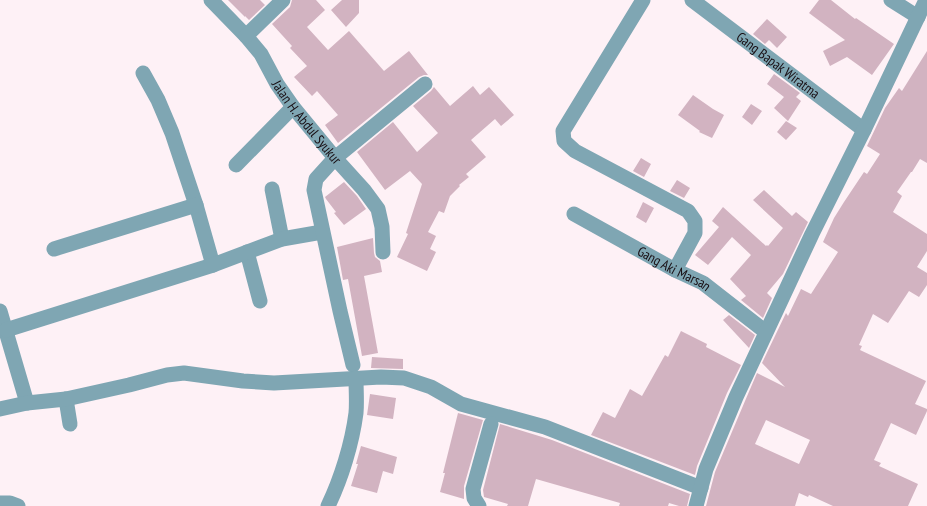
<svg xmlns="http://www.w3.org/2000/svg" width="927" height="506" viewBox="0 0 927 506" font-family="'PT Sans Narrow',sans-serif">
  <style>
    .building { fill: #d2b3c1; fill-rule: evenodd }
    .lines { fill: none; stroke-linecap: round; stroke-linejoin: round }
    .minor { stroke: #7fa6b3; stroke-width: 15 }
    .labels { text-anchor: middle; stroke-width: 4; stroke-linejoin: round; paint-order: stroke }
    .street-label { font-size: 14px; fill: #180e13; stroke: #fef1f6 }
  </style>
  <rect width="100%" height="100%" fill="#fef1f6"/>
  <!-- building -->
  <path class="building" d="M228 0H260L265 5 249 20 245 16V17Z
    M292 0H316L325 10 307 27 328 50 349 31 384 71 409 51 428 75H424L419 77 338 143 325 125 338 115 317 91 312 96 294 77 307 66 290 48 292 46 272 24 290 7Z
    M342 0H359V13L346 27 331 10Z
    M819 0H831L855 19 856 18 894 44 872 75 847 57 830 66 823 51 845 40 809 13Z
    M767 19 787 37 777 48 769 40 765 44 753 34Z
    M927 51V163L920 159 912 172H911L897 192 902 196 893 212 927 234V251L917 267 927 273V285L919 297 909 291 888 323 873 314 859 345 862 346 860 350 926 381 915 404 927 409V411L916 435 891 423 874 460 881 463 879 466 918 484 908 506H833L809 495 808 497 799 493 795 506H706L715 472 745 401 757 373 785 387 762 363 786 313 788 316 801 289 811 294 838 252 823 242 834 218 844 202 864 172 867 174 880 154 867 146 885 108 899 88 902 91ZM766 420 810 440 799 464 755 444Z
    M774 74 800 93 796 97 801 101 788 121 774 108 784 97 767 84Z
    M473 86 480 95 489 87 514 115 501 126 495 119 471 140 486 157 466 174 469 177 459 185 460 186 450 196 444 213 439 211 428 232 436 236 430 249 436 252 427 271 397 257 408 234 406 233 422 184 410 171 385 190 357 152 393 122 417 152 438 133 413 106 431 91 434 87 450 106Z
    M693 95 713 109 724 115 712 138 699 132 700 131 678 115Z
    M751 104 762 111 752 125 742 117Z
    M786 121 797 128 786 140 777 132Z
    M641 158 651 164 644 177 633 171Z
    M677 180 690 188 684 198 670 191Z
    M344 182 357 196 366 209 344 225 334 213 336 212 326 199 325 197Z
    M764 190 792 216 796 212 808 222 783 274 767 293 772 298 763 318 741 300 746 296 730 279 751 255 732 237 708 265 695 255 719 227 712 221 723 207 766 246 767 245 768 246 783 228 753 200Z
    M643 202 654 208 646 223 636 217Z
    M373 238 374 253 375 257 380 261 382 272 364 276 378 353 362 356 348 279 343 280 337 247Z
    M729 315 755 335 749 348 723 320Z
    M681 331 707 344 706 347 741 365 727 393 697 466 695 475 591 435 603 412 615 418 630 389 642 396 665 355 668 357Z
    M372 357 403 359V369L371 368Z
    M370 394 396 398 393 419 367 415Z
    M458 413 483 420 464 486V499L440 492 445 473H443Z
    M500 424 552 440 690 494 687 506H679L669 503 668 506H619L620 503 536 479 528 506H507L508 504 484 497 483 490Z
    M361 446 397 457 393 474 383 471 377 493 351 486 358 464H356Z"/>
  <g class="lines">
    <!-- minor -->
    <g class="minor">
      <path id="s1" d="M211 0 246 36 261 54 277 84 293 107 335 158 364 190 378 209 382 227 383 252"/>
      <path d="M643 0 563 131 564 141 575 151 688 211 695 221V233L675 270"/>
      <path id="s2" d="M692 0 864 130"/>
      <path d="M891 0 918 17"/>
      <path d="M246 36 283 0"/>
      <path d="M143 73 158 100 172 133 196 205 213 265"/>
      <path d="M236 165 293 107"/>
      <path d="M272 189 282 239"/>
      <path id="s3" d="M574 214 675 270 703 283 766 332"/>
      <path d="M54 249 196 205"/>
      <path d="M247 252 260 301"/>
      <path d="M0 311 27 403"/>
      <path d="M6 330 213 265 282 239 322 232"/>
      <path d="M353 365 340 311 314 190 316 179 335 158 425 84"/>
      <path d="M66 399 70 424"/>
      <path d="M0 409 27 403 66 399 129 385 167 375 184 373 243 381 274 383 381 377 404 378 431 387 461 404 545 427 701 488"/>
      <path d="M0 503H10L18 506"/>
      <path d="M328 506C341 479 352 444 356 413 357 402 356 390 356 378"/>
      <path d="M479 506 474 498 473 489 491 424"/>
      <path d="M696 506 706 469 736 397 812 234 864 130 926 0"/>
    </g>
  </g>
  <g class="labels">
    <!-- street labels -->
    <g class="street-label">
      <text dy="5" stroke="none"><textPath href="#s2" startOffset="108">Gang Bapak Wiratma</textPath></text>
      <text dy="5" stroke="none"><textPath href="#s1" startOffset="156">Jalan H. Abdul Syukur</textPath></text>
      <text dy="5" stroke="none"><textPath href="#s3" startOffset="114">Gang Aki Marsan</textPath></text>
    </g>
  </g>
</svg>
